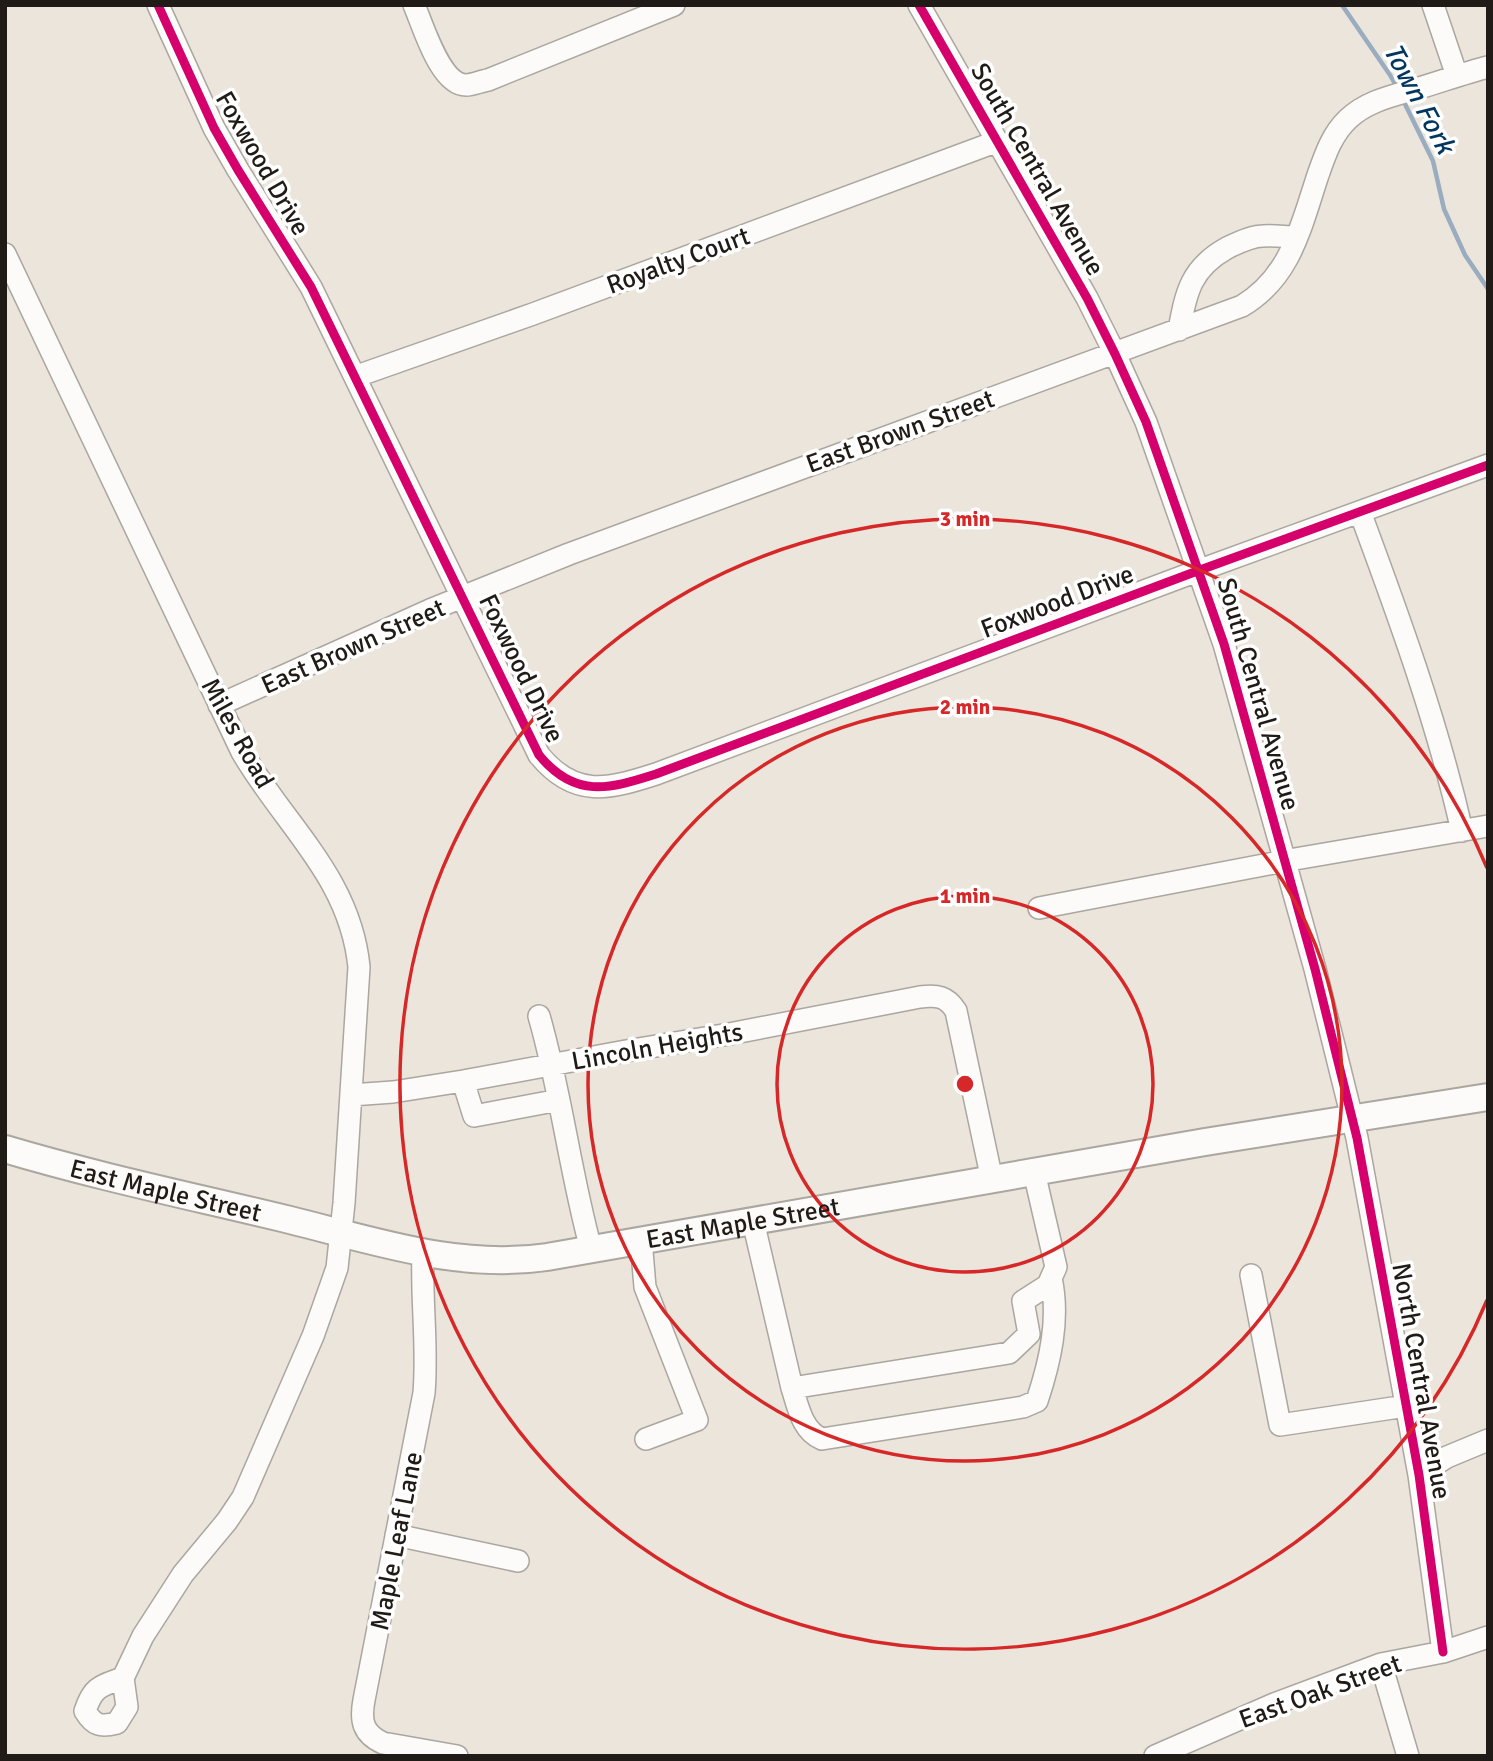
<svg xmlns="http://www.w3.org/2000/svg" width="1493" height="1761" viewBox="0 0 1493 1761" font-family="Signika,sans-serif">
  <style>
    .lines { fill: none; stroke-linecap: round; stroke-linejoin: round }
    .stream { stroke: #99acc0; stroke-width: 4.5 }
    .minor-casing { stroke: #aba69f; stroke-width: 24 }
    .major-casing { stroke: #aba69f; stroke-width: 30 }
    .minor { stroke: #fcfbfa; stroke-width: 21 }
    .major { stroke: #fcfbfa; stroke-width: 26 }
    .cycleway-casing { stroke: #fff; stroke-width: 13 }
    .cycleway { stroke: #d6006c; stroke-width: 9 }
    .ring { fill: none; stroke: #d62828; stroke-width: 3.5 }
    .labels { text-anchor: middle; stroke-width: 7; stroke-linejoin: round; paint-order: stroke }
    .street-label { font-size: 26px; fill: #201b16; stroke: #fff }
    .water-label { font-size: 28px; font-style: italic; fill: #02365f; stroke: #fff }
    .centre { fill: #d62828; stroke: #fff; stroke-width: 3.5 }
    .ring-label { font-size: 21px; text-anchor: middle; font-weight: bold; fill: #d62828; stroke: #fff; stroke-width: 7; stroke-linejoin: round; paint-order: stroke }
  </style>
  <rect width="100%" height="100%" fill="#ebe5db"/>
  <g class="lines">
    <!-- stream -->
    <path class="stream" d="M1342 5 1390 75 1398 89
      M1403 100 1433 161 1444 209 1465 255 1488 289"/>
    <!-- minor casing -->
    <g class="minor-casing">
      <path id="minor" d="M158 5 214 128 238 170 311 287 539 755C575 799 609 789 656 774L1200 570 1488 465
        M414 5C423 25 440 85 466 85 473 85 481 81 488 80L674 5
        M919 5 1087 298 1115 354 1146 422 1224 644 1315 969 1357 1138 1419 1475 1443 1652
        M1433 5 1457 76
        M5 254 242 752C285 826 350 877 359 967L344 1203 337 1268 313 1336 243 1497 227 1521 183 1574 143 1636 123 1678 127 1707 117 1723C101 1727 94 1726 85 1711 93 1687 100 1686 123 1678
        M1179 330C1186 292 1191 268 1227 248 1237 243 1252 236 1263 236 1274 235 1286 237 1297 237
        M357 376 533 314 998 141
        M1360 512C1399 617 1437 721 1462 831
        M219 705 430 610 569 554 1242 306C1291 277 1301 226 1318 175 1325 155 1332 134 1348 119 1367 101 1392 96 1416 89 1440 82 1464 73 1488 67
        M1039 908 1295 859 1488 826
        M539 1016C561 1092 570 1172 591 1249
        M463 1081 474 1116 559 1100
        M351 1095 393 1092 463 1081 626 1051 729 1034 920 997C937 995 947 996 956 1011L992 1180
        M753 1221 792 1388 1009 1353 1029 1334 1023 1301 1048 1285 1056 1267 1034 1172
        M641 1240 645 1287 697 1420 646 1439
        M423 1252C421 1300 428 1346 424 1393L364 1700C360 1721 363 1734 383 1743L457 1756
        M1251 1275 1280 1425 1406 1406
        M792 1388C798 1406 802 1431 822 1439L1023 1407 1037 1401C1050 1362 1060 1319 1051 1278
        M1419 1475 1447 1457 1488 1440
        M396 1535 518 1561
        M1381 1664 1408 1756
        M1155 1756 1274 1704 1381 1664 1443 1652 1488 1637"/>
    </g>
    <!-- major casing -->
    <g class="major-casing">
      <g id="major">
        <path id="s1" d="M5 1149C99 1177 195 1197 290 1220 375 1241 459 1270 547 1257L1205 1142 1488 1097"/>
      </g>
    </g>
    <!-- minor -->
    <use href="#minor" class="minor"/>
    <!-- major -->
    <use href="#major" class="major"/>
    <!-- cycleway casing -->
    <g class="cycleway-casing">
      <path id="cycleway" d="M158 5 214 128 238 170 311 287 539 755C575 799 609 789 656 774L1200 570 1488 465
        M919 5 1087 298 1115 354 1146 422 1224 644 1315 969 1357 1138 1419 1475 1443 1652"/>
    </g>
    <!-- cycleway -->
    <use href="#cycleway" class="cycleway"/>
  </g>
  <!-- distance rings -->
  <g class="ring">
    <circle cx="965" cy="1084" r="188"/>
    <circle cx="965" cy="1084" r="377"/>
    <path d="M1487 1300A565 565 0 1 1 1487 868"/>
  </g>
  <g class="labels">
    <!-- street labels -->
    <g class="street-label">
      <text transform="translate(263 163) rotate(60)" y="9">Foxwood Drive</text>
      <text transform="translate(1038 169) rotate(60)" y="9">South Central Avenue</text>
      <text transform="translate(678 260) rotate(-20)" y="9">Royalty Court</text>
      <text transform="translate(900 431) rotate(-20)" y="9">East Brown Street</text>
      <text transform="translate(1057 601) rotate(-21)" y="9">Foxwood Drive</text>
      <text transform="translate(353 646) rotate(-24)" y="9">East Brown Street</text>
      <text transform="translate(522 668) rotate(64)" y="9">Foxwood Drive</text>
      <text transform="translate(1259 694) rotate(74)" y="9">South Central Avenue</text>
      <text transform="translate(238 733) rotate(61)" y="9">Miles Road</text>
      <text transform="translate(657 1046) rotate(-10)" y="9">Lincoln Heights</text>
      <text dy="9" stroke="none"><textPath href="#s1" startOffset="166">East Maple Street</textPath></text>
      <text dy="9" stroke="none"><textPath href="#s1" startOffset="754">East Maple Street</textPath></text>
      <text transform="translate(1422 1381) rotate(80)" y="9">North Central Avenue</text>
      <text transform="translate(396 1541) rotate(-79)" y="9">Maple Leaf Lane</text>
      <text transform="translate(1320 1691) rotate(-20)" y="9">East Oak Street</text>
    </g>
    <!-- water labels -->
    <g class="water-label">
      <text transform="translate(1420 98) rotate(62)" y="10">Town Fork</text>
    </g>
  </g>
  <circle cx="965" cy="1084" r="10" class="centre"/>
  <g class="ring-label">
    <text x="965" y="526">3 min</text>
    <text x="965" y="714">2 min</text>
    <text x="965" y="903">1 min</text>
  </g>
  <!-- border -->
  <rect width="1493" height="1761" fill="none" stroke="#201b16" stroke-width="14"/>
</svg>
